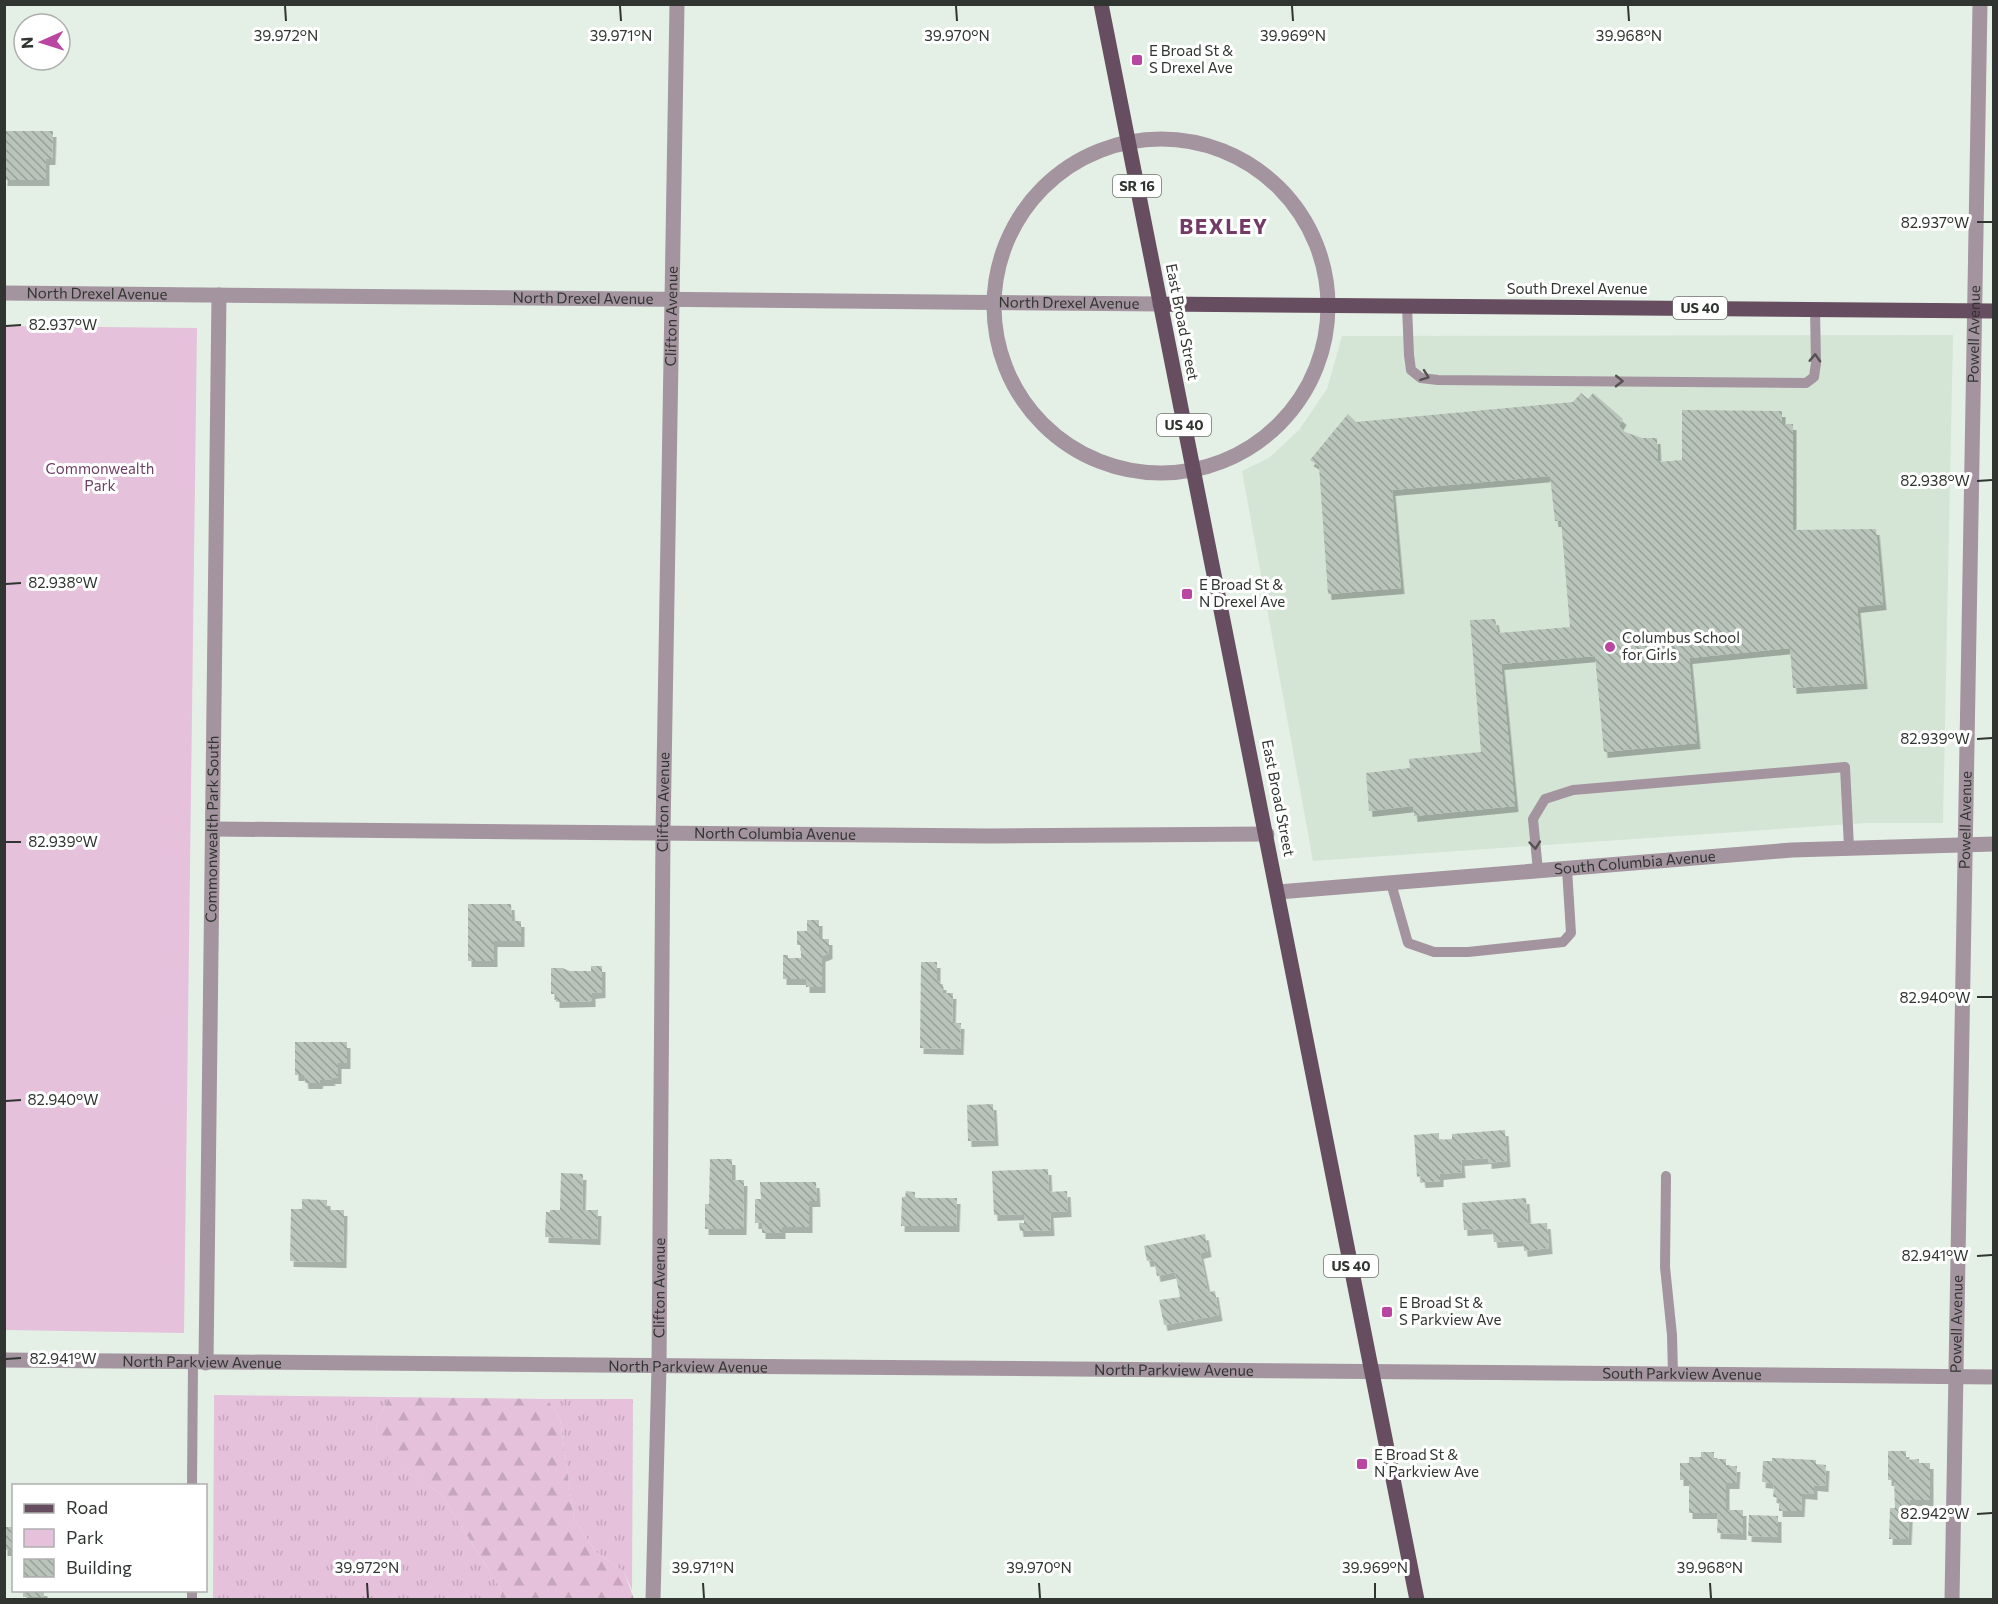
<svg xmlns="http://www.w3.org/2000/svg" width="1998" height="1604" viewBox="0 0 1998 1604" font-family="Commissioner,sans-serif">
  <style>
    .built { fill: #d4e4d5 }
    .grass { fill: url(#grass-tufts) }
    .forest { fill: url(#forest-firs) }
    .park { fill: #e5c1db }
    .building { fill: url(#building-back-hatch); filter: url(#shadow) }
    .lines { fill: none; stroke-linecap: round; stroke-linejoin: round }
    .service { stroke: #a4949f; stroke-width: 10 }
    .minor { stroke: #a4949f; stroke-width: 15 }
    .primary { stroke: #674d60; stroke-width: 15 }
    .oneway { stroke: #545252 }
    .ticks { fill: none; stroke: #313531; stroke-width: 2 }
    .poi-dot { fill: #b947a2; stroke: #fff; stroke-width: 2 }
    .labels { text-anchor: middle; stroke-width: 6; stroke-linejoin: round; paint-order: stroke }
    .shield { fill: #fff; stroke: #6f726f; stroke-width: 1.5 }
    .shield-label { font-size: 14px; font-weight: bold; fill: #313531 }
    .poi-label { font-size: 15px; fill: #313531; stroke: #fff; text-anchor: start }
    .street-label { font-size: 15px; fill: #313531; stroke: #fff }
    .park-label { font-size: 15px; fill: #6e3e63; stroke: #fff }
    .district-label { font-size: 21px; font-weight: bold; letter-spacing: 1.5px; fill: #733a66; stroke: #fff }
    .ticks-label { font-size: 15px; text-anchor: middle; fill: #313531; stroke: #fff; stroke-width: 6; stroke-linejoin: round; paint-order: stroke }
  </style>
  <defs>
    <pattern id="grass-tufts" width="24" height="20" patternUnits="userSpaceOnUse" patternTransform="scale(1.5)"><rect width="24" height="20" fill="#e5c1db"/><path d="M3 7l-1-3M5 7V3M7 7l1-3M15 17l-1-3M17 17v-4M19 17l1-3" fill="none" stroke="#c5a6bc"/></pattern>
    <pattern id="forest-firs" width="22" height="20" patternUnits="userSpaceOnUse" patternTransform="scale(1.5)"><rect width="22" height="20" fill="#e5c1db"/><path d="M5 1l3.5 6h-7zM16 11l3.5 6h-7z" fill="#c5a6bc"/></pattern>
    <pattern id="building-back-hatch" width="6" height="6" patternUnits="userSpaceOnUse" patternTransform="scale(1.5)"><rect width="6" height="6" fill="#b9c4ba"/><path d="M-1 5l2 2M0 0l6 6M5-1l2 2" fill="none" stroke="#97a098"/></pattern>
    <filter id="shadow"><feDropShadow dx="3.5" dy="6" stdDeviation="0" flood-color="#0004"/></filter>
  </defs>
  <rect width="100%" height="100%" fill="#e4f0e5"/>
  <!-- built -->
  <path class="built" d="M1953 335 1943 823H1866L1313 861 1242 471 1269 458 1299 430 1327 389 1342 336Z"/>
  <!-- grass -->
  <path class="grass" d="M214 1395 389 1397 377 1421 376 1450 441 1494 502 1591 500 1600H213Z
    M547 1399H633L632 1590 624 1572 595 1551 574 1519 560 1419Z"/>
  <!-- forest -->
  <path class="forest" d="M389 1397 547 1399 560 1419 574 1519 595 1551 624 1572 634 1599H500L502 1591 441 1494 375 1450 377 1421Z"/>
  <!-- park -->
  <path class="park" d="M5 326 197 328 184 1333 5 1330Z"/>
  <!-- building -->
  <path class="building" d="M4 131H53L52 159H46V180H4Z
    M1581 393 1588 399 1593 393 1623 419 1619 426 1625 432 1642 438H1657L1658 462 1682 460V410L1782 411V424H1793V530L1876 529 1883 604 1857 607 1864 683 1793 688 1790 648 1689 658 1697 743 1604 752 1595 656 1501 664 1515 806 1414 816 1413 806 1369 811 1366 773 1410 768 1409 759 1481 752 1470 620 1495 619 1498 633 1570 627 1561 521H1555L1550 476 1392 490 1401 588 1328 594 1319 466 1310 460 1348 414 1356 422 1573 402Z
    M468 904H511L512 921H521V941H494V961H468Z
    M807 920H819V939H829V953L822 956V987H806V979H783V955H788V958H801V945H797V931H807Z
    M921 962H937V981H940V984H943V993H953L952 1023H961L960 1049 920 1048Z
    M591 966H602V992L592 993V1001L556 1002V994H551V968H562L570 971H591Z
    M295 1042H347V1063H338V1078H331L332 1080H320L319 1083H305L304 1075H295Z
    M993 1104 995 1140 968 1141 967 1105Z
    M1505 1130 1507 1161 1488 1163V1158L1461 1160 1462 1172 1440 1174V1181L1422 1182 1421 1176 1417 1177 1414 1135 1439 1133V1140L1452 1139V1134Z
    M710 1159H732V1180H744L743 1229H705V1204H709Z
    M1048 1169 1049 1192 1067 1191 1068 1211 1050 1212 1051 1230 1020 1231 1019 1223H1024V1214L994 1215 992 1171Z
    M561 1173 583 1174 582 1210H598L597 1239 545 1237 546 1212H550V1210H560Z
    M760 1182H816L817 1201H809V1227H782V1233H762V1223H755V1199H761Z
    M906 1191 915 1192V1198H957L956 1226H901L902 1197H905Z
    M1526 1198 1528 1224 1547 1223 1549 1248 1524 1251 1523 1240 1494 1242 1492 1228 1464 1230 1462 1203Z
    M302 1199 327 1200V1210H344L343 1262 290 1261 291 1209H302Z
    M1205 1234 1208 1251 1200 1253 1208 1292 1215 1291 1219 1315 1164 1325 1159 1300 1180 1297 1175 1272 1157 1276 1154 1260 1147 1261 1144 1246Z
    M1888 1451H1906V1460L1919 1459V1463H1930V1500H1910L1908 1539H1889L1890 1508H1895L1894 1480H1888Z
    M1701 1452H1714V1459H1726V1466H1737L1736 1483H1726V1510H1743V1534L1717 1533 1718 1513H1689V1480H1680V1463H1689V1457H1701Z
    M1772 1458 1816 1460V1464L1826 1465 1825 1486 1814 1485V1494L1802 1493 1801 1511H1779V1498L1773 1497 1774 1485 1772 1483 1762 1482 1763 1461H1772Z
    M1749 1515 1778 1516V1537L1748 1536Z
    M4 1527H14V1550H4Z
    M23 1590H44V1597H23Z"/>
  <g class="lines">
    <!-- service -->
    <path class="service" d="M1407 306 1409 355 1411 370 1421 378 1438 380 1806 383 1814 377 1816 363 1815 309
      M1538 871 1533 819 1545 799 1573 790 1845 767 1849 847
      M1391 883 1408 943 1434 952H1468L1563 942 1571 933 1567 869
      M1666 1176 1665 1267 1672 1335 1673 1374
      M192 1486 193 1363
      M192 1600V1590"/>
    <!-- minor -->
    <g class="minor">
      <circle cx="1161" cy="306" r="167"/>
      <path id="s1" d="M4 293 1160 304"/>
      <path id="s2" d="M213 829 989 836 1267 834"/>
      <path id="s3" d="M1278 892 1792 850 1994 844"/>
      <path id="s4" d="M4 1360C668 1369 1331 1370 1994 1377"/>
      <path id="s5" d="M206 1363 219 295"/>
      <path id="s6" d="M653 1600 659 1367 663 833 677 4"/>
      <path id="s7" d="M1952 1600 1980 4"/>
    </g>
    <!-- primary -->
    <path class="primary" d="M1101 4 1417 1600
      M1160 304 1994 311"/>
  </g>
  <!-- one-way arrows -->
  <defs><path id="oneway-chevron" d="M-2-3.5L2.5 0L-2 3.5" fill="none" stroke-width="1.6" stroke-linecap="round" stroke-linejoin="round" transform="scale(1.5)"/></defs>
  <g class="oneway">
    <use href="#oneway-chevron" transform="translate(1815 358) rotate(-88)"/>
    <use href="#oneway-chevron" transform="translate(1425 376) rotate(20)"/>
    <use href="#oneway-chevron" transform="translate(1619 381) rotate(1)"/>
    <use href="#oneway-chevron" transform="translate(1535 845) rotate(85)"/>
  </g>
  <!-- ticks -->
  <path class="ticks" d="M285 6 286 21M620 6 621 21M956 6 957 21M1292 6 1293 21M1628 6 1629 21M1977 222H1992M6 326 21 325M1977 481 1992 480M6 584 21 583M1977 739 1992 738M6 842H21M1977 997H1992M6 1101 21 1100M1977 1256 1992 1255M6 1359 21 1358M1977 1514 1992 1513M367 1583 368 1598M703 1583 704 1598M1039 1583 1040 1598M1375 1583V1598M1710 1583 1711 1598"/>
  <!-- markers -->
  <g class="poi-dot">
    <rect x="1131" y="54" width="12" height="12" rx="3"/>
    <rect x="1181" y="588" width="12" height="12" rx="3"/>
    <circle cx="1610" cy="647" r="6"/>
    <rect x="1381" y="1306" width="12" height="12" rx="3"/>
    <rect x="1356" y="1458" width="12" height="12" rx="3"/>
  </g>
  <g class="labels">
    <!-- shield labels -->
    <g class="shield">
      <rect x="1113" y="175" width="48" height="22" rx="4.5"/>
      <rect x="1673" y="297" width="54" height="22" rx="4.5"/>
      <rect x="1157" y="414" width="54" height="22" rx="4.5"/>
      <rect x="1324" y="1255" width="54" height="22" rx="4.5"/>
    </g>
    <g class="shield-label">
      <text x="1137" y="191">SR 16</text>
      <text x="1700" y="313">US 40</text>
      <text x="1184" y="430">US 40</text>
      <text x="1351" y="1271">US 40</text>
    </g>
    <!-- poi labels -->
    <g class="poi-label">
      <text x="1149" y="56">E Broad St &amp;<tspan x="1149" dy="17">S Drexel Ave</tspan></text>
      <text x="1199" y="590">E Broad St &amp;<tspan x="1199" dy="17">N Drexel Ave</tspan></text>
      <text x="1622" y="643">Columbus School<tspan x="1622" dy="17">for Girls</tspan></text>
      <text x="1399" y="1308">E Broad St &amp;<tspan x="1399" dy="17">S Parkview Ave</tspan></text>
      <text x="1374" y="1460">E Broad St &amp;<tspan x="1374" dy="17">N Parkview Ave</tspan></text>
    </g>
    <!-- street labels -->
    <g class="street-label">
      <text x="1577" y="294">South Drexel Avenue</text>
      <text dy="5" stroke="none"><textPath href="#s1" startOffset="93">North Drexel Avenue</textPath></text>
      <text dy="5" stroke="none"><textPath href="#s1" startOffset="579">North Drexel Avenue</textPath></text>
      <text dy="5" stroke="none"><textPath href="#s1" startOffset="1065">North Drexel Avenue</textPath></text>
      <text dy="5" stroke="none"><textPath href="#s6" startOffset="1284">Clifton Avenue</textPath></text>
      <text transform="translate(1182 322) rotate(79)" y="5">East Broad Street</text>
      <text dy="5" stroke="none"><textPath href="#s7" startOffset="1266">Powell Avenue</textPath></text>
      <text transform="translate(1278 798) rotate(79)" y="5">East Broad Street</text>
      <text dy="5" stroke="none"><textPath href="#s6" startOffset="798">Clifton Avenue</textPath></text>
      <text dy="5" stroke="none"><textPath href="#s7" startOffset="780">Powell Avenue</textPath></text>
      <text dy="5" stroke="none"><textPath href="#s5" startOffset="534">Commonwealth Park South</textPath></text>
      <text dy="5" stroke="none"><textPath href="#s2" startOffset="562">North Columbia Avenue</textPath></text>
      <text dy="5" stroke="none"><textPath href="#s3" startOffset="358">South Columbia Avenue</textPath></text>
      <text dy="5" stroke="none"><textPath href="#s6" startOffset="312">Clifton Avenue</textPath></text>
      <text dy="5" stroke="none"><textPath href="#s7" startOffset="276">Powell Avenue</textPath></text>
      <text dy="5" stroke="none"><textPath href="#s4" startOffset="198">North Parkview Avenue</textPath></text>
      <text dy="5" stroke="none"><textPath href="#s4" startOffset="684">North Parkview Avenue</textPath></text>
      <text dy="5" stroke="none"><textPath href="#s4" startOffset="1170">North Parkview Avenue</textPath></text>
      <text dy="5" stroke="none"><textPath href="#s4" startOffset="1678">South Parkview Avenue</textPath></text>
    </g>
    <!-- park labels -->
    <g class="park-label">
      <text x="100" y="474">Commonwealth<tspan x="100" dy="17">Park</tspan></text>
    </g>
    <!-- district labels -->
    <g class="district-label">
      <text x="1224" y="234">BEXLEY</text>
    </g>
  </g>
  <g class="ticks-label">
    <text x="286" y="41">39.972°N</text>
    <text x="621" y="41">39.971°N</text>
    <text x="957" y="41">39.970°N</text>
    <text x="1293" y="41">39.969°N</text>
    <text x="1629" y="41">39.968°N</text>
    <text x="1935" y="228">82.937°W</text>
    <text x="63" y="330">82.937°W</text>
    <text x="1935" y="486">82.938°W</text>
    <text x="63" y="588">82.938°W</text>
    <text x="1935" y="744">82.939°W</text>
    <text x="63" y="847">82.939°W</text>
    <text x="1935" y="1003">82.940°W</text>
    <text x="63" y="1105">82.940°W</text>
    <text x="1935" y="1261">82.941°W</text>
    <text x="63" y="1364">82.941°W</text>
    <text x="1935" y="1519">82.942°W</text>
    <text x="367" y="1573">39.972°N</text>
    <text x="703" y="1573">39.971°N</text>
    <text x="1039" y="1573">39.970°N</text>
    <text x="1375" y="1573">39.969°N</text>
    <text x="1710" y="1573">39.968°N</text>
  </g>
  <!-- border -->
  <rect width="1998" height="1604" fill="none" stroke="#313531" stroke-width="12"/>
  <!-- legend -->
  <rect x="12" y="1484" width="195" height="108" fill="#ffffff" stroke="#adaead" stroke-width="1.5"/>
  <rect x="24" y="1504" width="30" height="9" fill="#674d60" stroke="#adaead" stroke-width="1.5"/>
  <text x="66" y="1514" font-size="18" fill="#313531">Road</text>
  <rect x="24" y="1529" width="30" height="18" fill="#e5c1db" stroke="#adaead" stroke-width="1.5"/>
  <text x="66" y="1544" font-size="18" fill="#313531">Park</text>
  <rect x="24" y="1559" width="30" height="18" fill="url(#building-back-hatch)" stroke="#adaead" stroke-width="1.5"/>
  <text x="66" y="1574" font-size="18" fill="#313531">Building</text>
  <!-- north arrow -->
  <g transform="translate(42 42) rotate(267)"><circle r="28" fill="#ffffff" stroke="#adaead" stroke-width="1.5"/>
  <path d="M0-4.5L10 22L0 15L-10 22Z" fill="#b947a2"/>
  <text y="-9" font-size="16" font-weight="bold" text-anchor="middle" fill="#313531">N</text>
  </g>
</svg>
